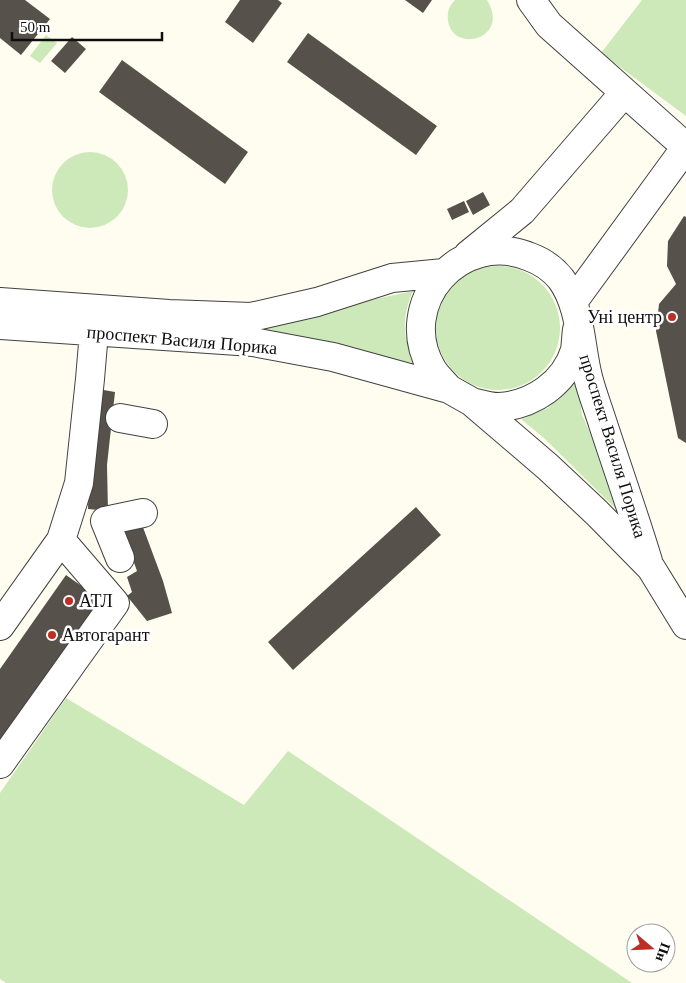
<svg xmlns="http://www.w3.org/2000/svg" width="686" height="983" viewBox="0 0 686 983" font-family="'Times New Roman',serif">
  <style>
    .green { fill: #cde9b9 }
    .building { fill: #57514b }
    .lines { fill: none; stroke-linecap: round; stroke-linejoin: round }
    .minor-casing { stroke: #414141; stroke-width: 30 }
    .minor { stroke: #fff; stroke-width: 28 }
    .poi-dot { fill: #be2e26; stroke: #fff; stroke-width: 2 }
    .labels { text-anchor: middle; stroke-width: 5; stroke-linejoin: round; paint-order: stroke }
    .poi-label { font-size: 18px; fill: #0e0e0e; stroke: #fff; text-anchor: start }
    .street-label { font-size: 18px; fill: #0e0e0e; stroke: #fff }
  </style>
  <rect width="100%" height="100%" fill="#fffdf0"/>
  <!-- green -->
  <path class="green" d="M455 0H487C511 39 453 54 448 21 447 12 449 6 455 0Z
    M642 0H686V116L601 53Z
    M46 35 57 43 40 63 30 56Z
    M52 190a38 38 0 1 1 76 0a38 38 0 1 1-76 0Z
    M436 328a62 62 0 1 1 124 0a62 62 0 1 1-124 0Z
    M413 291C402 316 401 340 417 364L246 327Z
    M577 378 582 415 631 524 544 438 521 419 548 408Z
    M66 698 244 805 288 751 632 983H6L0 979V793Z"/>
  <!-- building -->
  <path class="building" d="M0 0H25L50 19 21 55 0 38Z
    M240 0H278L282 3 253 43 225 22Z
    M405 0H432L423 13Z
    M308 33 437 126 416 155 287 62Z
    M72 37 86 49 65 73 51 61Z
    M122 60 248 152 225 184 99 92Z
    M483 192 490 205 473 215 466 201Z
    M464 201 469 212 452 220 447 209Z
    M684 216 686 217V443L678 438 656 331 659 304 676 284 667 266 668 241Z
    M98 389 115 392 107 465 108 511 88 509 89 468Z
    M416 507 441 535 293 670 268 642Z
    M141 522 163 581 172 613 147 621 127 596 132 592 127 577 137 571 121 526Z
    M66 575 104 602 0 751V669Z"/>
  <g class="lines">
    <!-- minor casing -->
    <g class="minor-casing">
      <path id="minor" d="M531 0 549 25 686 147
        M468 255 522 211 624 93
        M0 302 169 314 251 317 317 302 392 278 444 273
        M573 302 686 147
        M0 325 253 342 333 357 449 389 472 402 548 467 597 513 651 568 686 625
        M449 389C444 383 436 376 432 369 394 304 460 228 530 257 541 261 553 269 561 279 581 306 580 345 588 377 592 393 598 408 603 424 618 470 634 515 648 561
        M472 402C480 404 490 407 499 407 533 405 565 383 575 350 576 344 576 336 577 330
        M120 418 153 424
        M120 558 105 521 143 513
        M0 626 61 540 79 483 90 379 94 332
        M0 764 115 603 61 540"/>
    </g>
    <!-- minor -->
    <use href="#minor" class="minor"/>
  </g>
  <!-- markers -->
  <g class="poi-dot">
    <circle cx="672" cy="317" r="5"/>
    <circle cx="69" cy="601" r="5"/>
    <circle cx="52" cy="635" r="5"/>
  </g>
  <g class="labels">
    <!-- poi labels -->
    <g class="poi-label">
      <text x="662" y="323" text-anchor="end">Уні центр</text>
      <text x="79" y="607">АТЛ</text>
      <text x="62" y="641">Автогарант</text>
    </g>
    <!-- street labels -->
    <g class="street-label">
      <text transform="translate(182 340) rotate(5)" y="6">проспект Василя Порика</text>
      <text transform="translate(613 446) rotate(73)" y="6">проспект Василя Порика</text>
    </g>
  </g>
  <!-- north arrow -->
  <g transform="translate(651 948) rotate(109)"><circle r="24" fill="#ffffff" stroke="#9f9f9f"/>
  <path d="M0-4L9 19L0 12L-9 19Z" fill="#be2e26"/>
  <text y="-8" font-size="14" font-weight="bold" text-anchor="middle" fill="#0e0e0e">Пн</text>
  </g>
  <!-- scale -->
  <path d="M12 32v8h150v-8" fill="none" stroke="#0e0e0e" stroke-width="2.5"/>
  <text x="20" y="32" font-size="15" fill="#0e0e0e" stroke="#ffffff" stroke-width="4" paint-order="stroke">50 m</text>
</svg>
